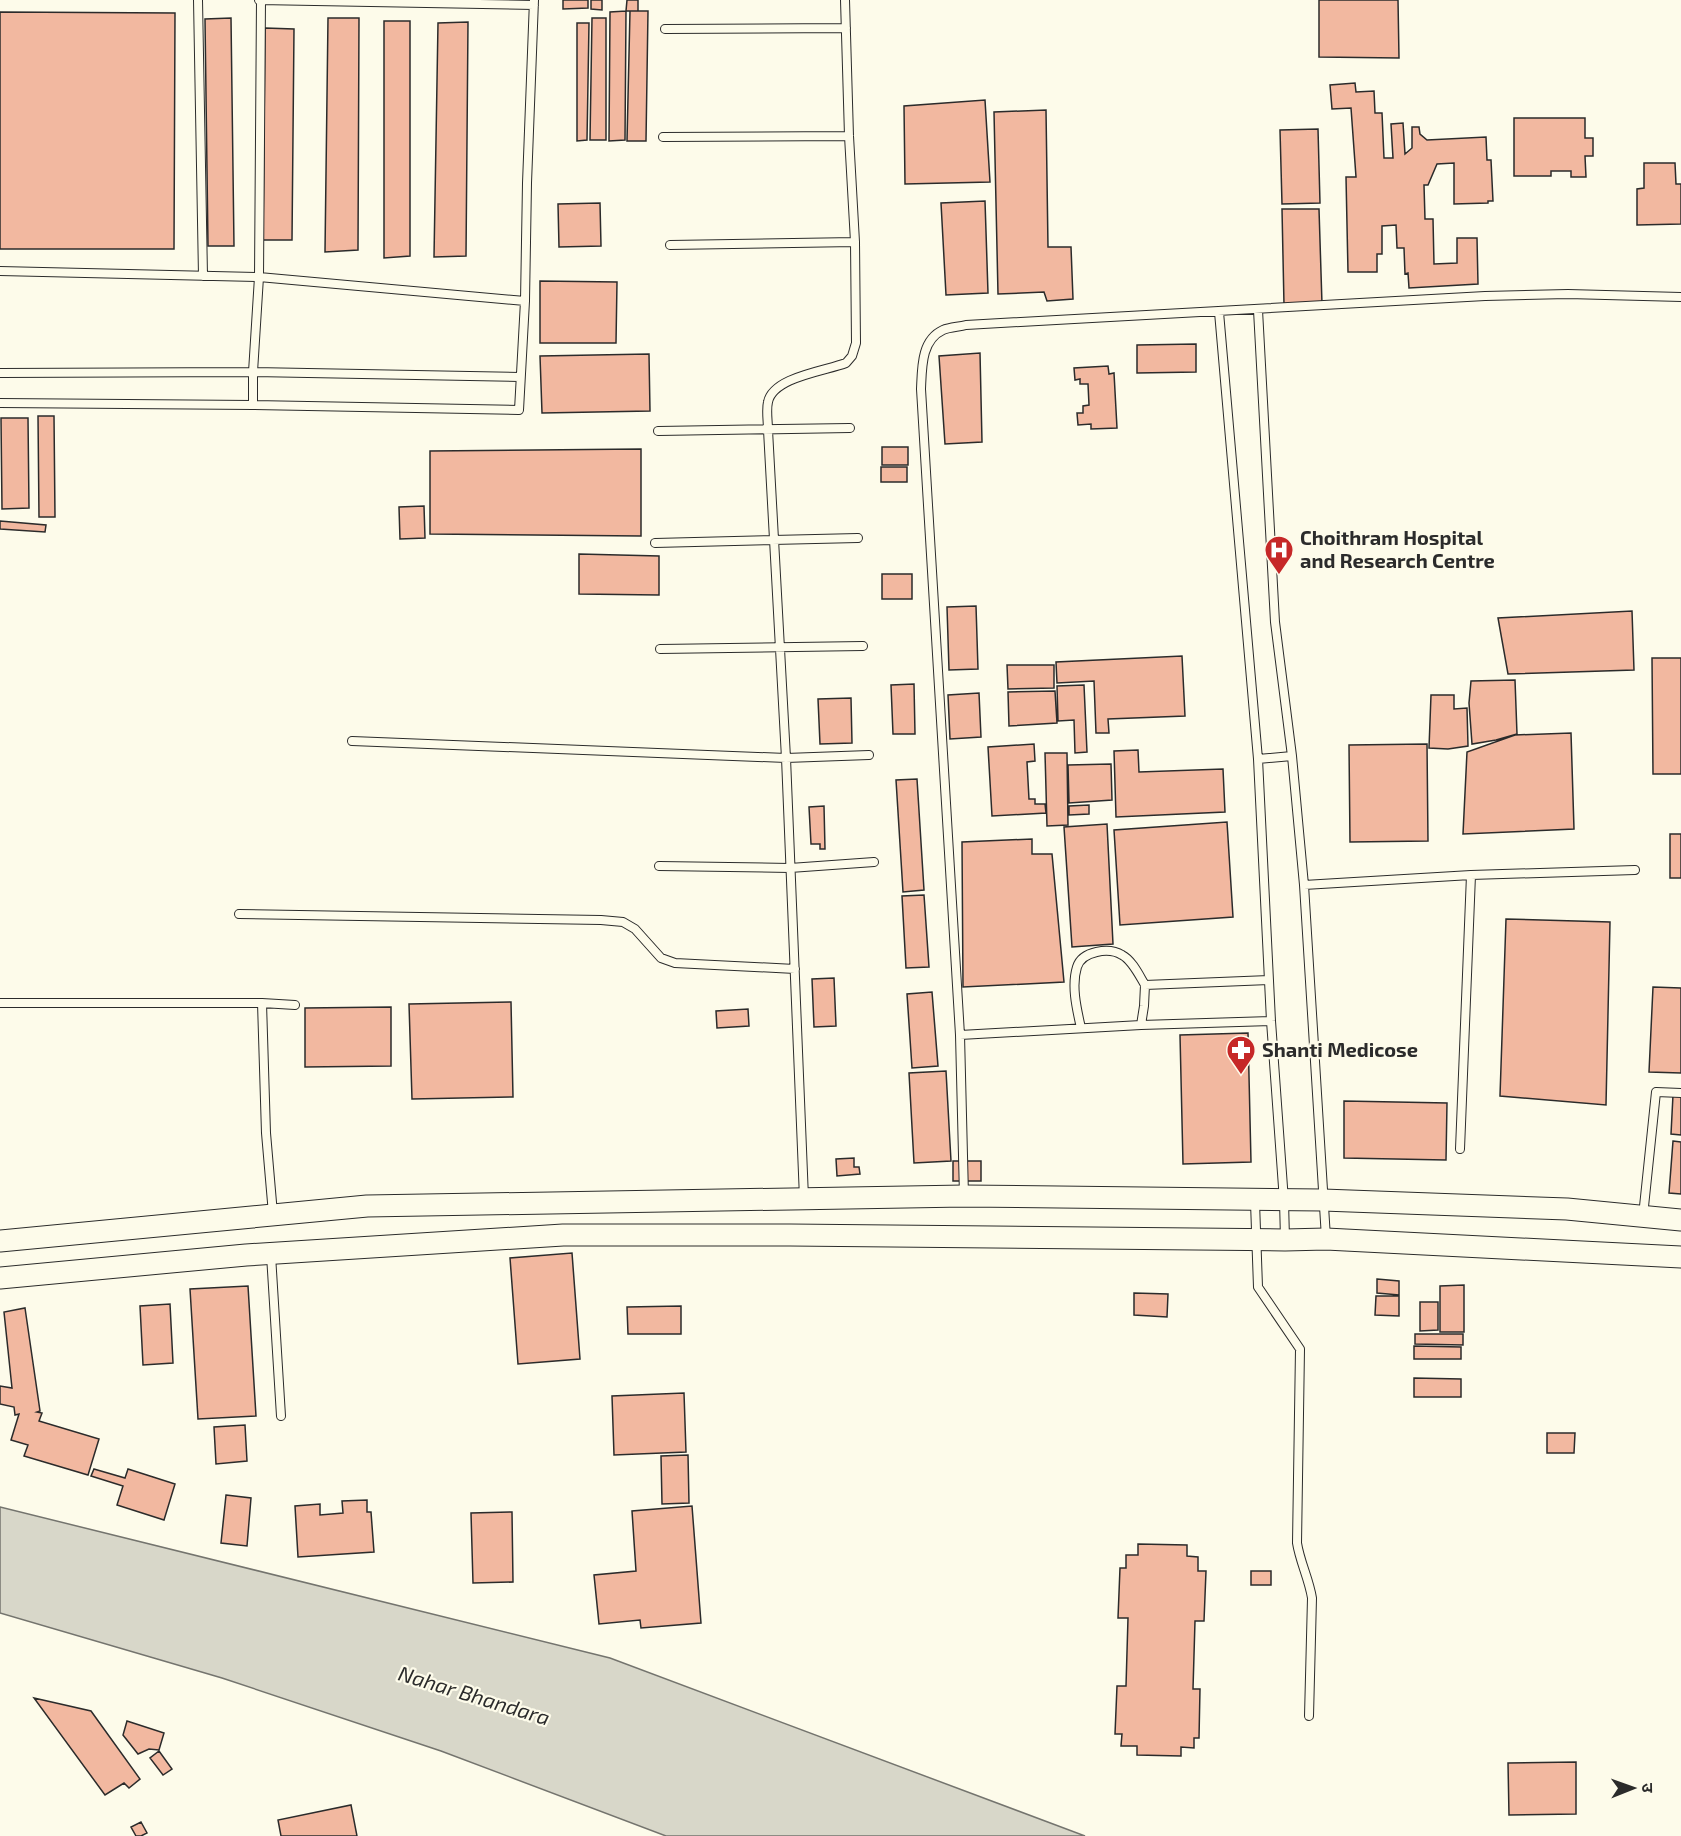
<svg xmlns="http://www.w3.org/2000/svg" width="1681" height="1836" viewBox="0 0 1681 1836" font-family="'Exo 2','Noto Sans Devanagari',sans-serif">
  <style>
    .water { fill: #d8d7c9; stroke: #74746e; stroke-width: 1.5 }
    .building { fill: #f2b8a0; stroke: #2b2b2b; stroke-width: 1.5 }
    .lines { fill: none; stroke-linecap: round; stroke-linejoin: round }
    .service-casing { stroke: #2b2b2b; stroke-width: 10 }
    .secondary-casing { stroke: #2b2b2b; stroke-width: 23 }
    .service { stroke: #fdfbea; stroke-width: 8 }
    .secondary { stroke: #fdfbea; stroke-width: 21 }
    .labels { text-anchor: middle; stroke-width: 4.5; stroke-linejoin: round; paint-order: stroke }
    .poi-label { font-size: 20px; font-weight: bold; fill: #2b2b2b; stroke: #fdfbea; text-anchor: start }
    .water-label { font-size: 21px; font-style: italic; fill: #2b2b2b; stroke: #fdfbea }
  </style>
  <rect width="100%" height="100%" fill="#fdfbea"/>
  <!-- water -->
  <path class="water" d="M0 1507 610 1658 1085 1836H666L441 1751 222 1678 0 1613Z"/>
  <!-- building -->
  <path class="building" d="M563 0H588V8L563 9Z
    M591 0H602V10L591 9Z
    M627 0H638V11H626Z
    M1319 0H1398L1399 58 1319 57Z
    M626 11 625 140 609 141 610 12Z
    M630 11H648L646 141H627Z
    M0 12 175 13 174 249H0Z
    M231 18 234 246H208L205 19Z
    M328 18H359L358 250 325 252Z
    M592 18H606V140H590Z
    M384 21H410V256L384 258Z
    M468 22 466 256 434 257 438 23Z
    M577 23H589L587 140 577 141Z
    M265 28 294 29 292 240H263Z
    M1355 83 1356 92 1374 91 1375 113H1382L1384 158H1393L1391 124 1403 123 1405 154 1412 148V127H1419L1420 134 1427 140 1486 137 1487 160H1491L1493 201H1488V203L1454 204V163L1437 164 1428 185H1424L1425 219H1433L1434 264 1457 263V238H1477L1478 284 1409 288 1408 273 1405 274 1404 248H1397L1396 225 1382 226V254H1377V272H1348L1346 177H1356L1351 108 1332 109 1330 85Z
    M985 100 990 182 905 184 904 106Z
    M1046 110 1048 247H1071L1073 299 1047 301 1044 292 998 294 994 112Z
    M1514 118H1585V138H1593V156H1585L1586 177H1571V171H1551V176H1514Z
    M1318 129 1320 203 1282 204 1280 130Z
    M1644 163H1675L1676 184H1681V224L1637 225V189L1644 188Z
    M985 201 988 293 946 295 941 203Z
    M600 203 601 246 559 247 558 204Z
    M1282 209H1319L1322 304 1284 305Z
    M540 281 617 282 616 343H540Z
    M1196 344V372L1137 373V345Z
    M980 353 982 442 945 444 939 356Z
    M649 354 650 411 542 413 540 356Z
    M1108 366 1109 374 1114 373 1117 428 1091 429V424L1078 425 1077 413H1083V406L1089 405 1088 384H1080V379L1075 380 1074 368Z
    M38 416H54L55 517H39Z
    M1 418H28L29 508 2 509Z
    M882 447H908V465H882Z
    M641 449V536L430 534V451Z
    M881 467H907V482H881Z
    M424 506 425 538 400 539 399 507Z
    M0 521 46 525 45 532 0 529Z
    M579 554 659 556V595L579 594Z
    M882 574H912V599H882Z
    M976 606 978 669 949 670 947 607Z
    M1632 611 1634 670 1508 674 1498 618Z
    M1182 656 1185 716 1108 719 1109 733H1096L1094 681 1057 683 1056 662Z
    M1652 658H1681V774H1653Z
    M1007 665H1054V688L1008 689Z
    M1515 680 1517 734 1496 740 1472 744 1469 703 1471 681Z
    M914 684 915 734H893L891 685Z
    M1084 685 1087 752 1075 753 1074 720 1058 721 1057 686Z
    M1055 691 1057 723 1009 726 1008 692Z
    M979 693 981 737 950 739 948 695Z
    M1431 695H1454V709L1467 708 1468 746 1448 749 1429 748Z
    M851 698 852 743 820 744 818 699Z
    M1571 733 1574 829 1463 834 1467 752 1515 735Z
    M1034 744 1035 761 1027 762 1029 799H1035V804H1045L1046 813 992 816 988 747Z
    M1427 744 1428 841 1350 842 1349 745Z
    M1138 750 1139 772 1223 769 1225 812 1116 817 1114 751Z
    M1045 753H1067L1068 825 1047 826Z
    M1111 764 1112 800 1069 803 1068 765Z
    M917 779 924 890 903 892 896 780Z
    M1089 805V814L1069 815V806Z
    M824 806 825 849H820V844H811L809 807Z
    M1227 822 1233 917 1120 925 1114 830Z
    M1107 824 1113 944 1072 947 1064 827Z
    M1670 834H1681V878H1670Z
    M1032 839V854H1052L1064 982 963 987 962 842Z
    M924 895 929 967 906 968 902 896Z
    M1506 919 1610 922 1606 1105 1500 1096Z
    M834 978 836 1026 814 1027 812 979Z
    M1653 987 1681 988V1073L1649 1072Z
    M932 992 938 1066 912 1068 907 994Z
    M511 1002 513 1097 412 1099 409 1004Z
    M391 1007V1066L305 1067V1008Z
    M748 1009 749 1026 717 1028 716 1011Z
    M1248 1033 1251 1162 1183 1164 1180 1035Z
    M946 1071 951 1161 914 1163 909 1073Z
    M1673 1095H1681V1135L1671 1134Z
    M1344 1101 1447 1103 1446 1160 1344 1158Z
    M1673 1141 1681 1142V1194L1669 1193Z
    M854 1158V1167H859L860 1174 837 1176 836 1159Z
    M953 1161H981V1181H953Z
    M572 1253 580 1359 518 1364 510 1258Z
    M1377 1279 1399 1281V1295L1377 1293Z
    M1464 1285V1332H1440V1286Z
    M248 1286 256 1416 198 1419 190 1289Z
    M1134 1293 1168 1294 1167 1317 1134 1315Z
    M1376 1296H1399V1316L1375 1315Z
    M1420 1302H1438V1330L1420 1331Z
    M170 1304 173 1363 143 1365 140 1306Z
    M681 1306V1334H628L627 1307Z
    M25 1308 40 1411 37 1412 42 1413 39 1421 99 1439 88 1475 24 1456 28 1445 11 1440 19 1414 15 1415 14 1407 0 1404V1386L12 1388 4 1312Z
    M1415 1334H1463V1345L1415 1344Z
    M1414 1346 1461 1347V1359H1414Z
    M1414 1378 1461 1379V1397H1414Z
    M684 1393 686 1452 614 1455 612 1396Z
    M245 1425 247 1461 216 1464 214 1427Z
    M1547 1433H1575L1574 1453H1547Z
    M688 1455 689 1503 662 1504 661 1456Z
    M94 1469 125 1478 128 1469 175 1484 164 1520 117 1505 123 1486 91 1476Z
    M226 1495 251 1498 247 1546 221 1543Z
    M367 1500V1512H371L374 1552 298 1557 295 1506 320 1504V1515L343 1513 342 1501Z
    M692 1506 701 1623 641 1628 640 1620 599 1624 594 1575 636 1571 632 1511Z
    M512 1512 513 1582 473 1583 471 1513Z
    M1138 1544 1187 1545V1556L1198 1557V1571H1206L1204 1621H1195L1193 1689H1200L1199 1738H1194V1748L1181 1747V1756L1137 1755V1746H1121L1122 1734H1115L1117 1686H1126L1128 1618H1118L1120 1568H1126V1555H1138Z
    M1251 1571H1271V1585H1251Z
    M34 1698 91 1711 140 1779 129 1788 124 1783 105 1795Z
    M127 1721 164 1733 159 1750 149 1749 138 1754 123 1735Z
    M159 1751 172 1769 163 1775 150 1758Z
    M1576 1762V1814L1509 1815 1508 1763Z
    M351 1805 357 1836H281L278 1820Z
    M141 1822 147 1833 141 1836H136L131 1827Z"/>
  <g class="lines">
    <!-- service casing -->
    <g class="service-casing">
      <path id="service" d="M198 0 203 276
        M259 0 534 5
        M665 29 846 28
        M663 137 849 136
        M670 245 855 242
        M0 271 259 277 525 301
        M1258 310 1275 622 1292 756 1304 885 1326 1238
        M1219 312 1258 759 1271 1021 1284 1201 1285 1239
        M0 373 253 372 520 377
        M0 403 253 405 519 410 525 301 527 183 534 0
        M253 405V372L259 277 261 0
        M658 431 850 428
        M655 543 858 538
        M660 649 863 646
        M352 741 786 758 869 755
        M1258 759 1292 756
        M659 866 790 868 874 862
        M1304 885 1471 875 1635 870
        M239 914 601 920 623 922 635 929 661 958 675 963 795 969
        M0 1003H262L295 1005
        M262 1003 266 1133 273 1214
        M1271 1021 1141 1025 960 1035 921 389C922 368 921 340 943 330 950 327 959 327 966 325L1485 296 1568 294 1681 297
        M1141 1025 1144 1006 1145 985
        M1081 1028C1077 1010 1071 986 1077 967 1082 951 1109 947 1122 955 1132 960 1139 975 1145 985L1269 980
        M960 1035 964 1196
        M1460 1149 1471 875
        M804 1198 786 758 768 430C768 421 766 410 768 402 773 377 825 371 846 363L852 356 856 343 855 242 849 136 845 0
        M1255 1202 1258 1287 1300 1349 1297 1543C1300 1562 1309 1579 1312 1598L1309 1716
        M1643 1216 1656 1092 1681 1093
        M271 1255 281 1416"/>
    </g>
    <!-- secondary casing -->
    <g class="secondary-casing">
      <path id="secondary" d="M0 1241 367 1206 964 1196 1323 1200 1567 1209 1681 1220
        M0 1278 246 1255 563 1235H790L1285 1240 1326 1239 1681 1257"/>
    </g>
    <!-- service -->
    <use href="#service" class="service"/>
    <!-- secondary -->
    <use href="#secondary" class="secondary"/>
  </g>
  <!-- icons -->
  <defs>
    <g id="hospital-pin" transform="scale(1.5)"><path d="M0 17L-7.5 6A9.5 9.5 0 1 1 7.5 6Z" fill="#c62828" stroke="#fdfbea"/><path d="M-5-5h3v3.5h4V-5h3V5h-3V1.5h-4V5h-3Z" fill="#fff"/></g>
    <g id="pharmacy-pin" transform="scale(1.5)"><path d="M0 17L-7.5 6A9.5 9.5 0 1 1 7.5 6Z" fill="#c62828" stroke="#fdfbea"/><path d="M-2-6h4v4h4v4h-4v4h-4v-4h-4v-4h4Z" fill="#fff"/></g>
  </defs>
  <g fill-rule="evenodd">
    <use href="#hospital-pin" x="1279" y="550"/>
    <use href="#pharmacy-pin" x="1241" y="1050"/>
  </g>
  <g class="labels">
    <!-- poi labels -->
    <g class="poi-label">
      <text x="1300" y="545">Choithram Hospital<tspan x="1300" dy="23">and Research Centre</tspan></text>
      <text x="1262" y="1057">Shanti Medicose</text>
    </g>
    <!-- water labels -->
    <g class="water-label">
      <text transform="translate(474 1696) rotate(17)" y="7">Nahar Bhandara</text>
    </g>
  </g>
  <!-- north arrow -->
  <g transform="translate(1633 1788) rotate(89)" stroke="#fdfbea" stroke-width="4.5" paint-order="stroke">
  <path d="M0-4.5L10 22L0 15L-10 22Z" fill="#2b2b2b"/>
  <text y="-9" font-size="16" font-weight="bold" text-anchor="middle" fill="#2b2b2b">उ</text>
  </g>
</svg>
